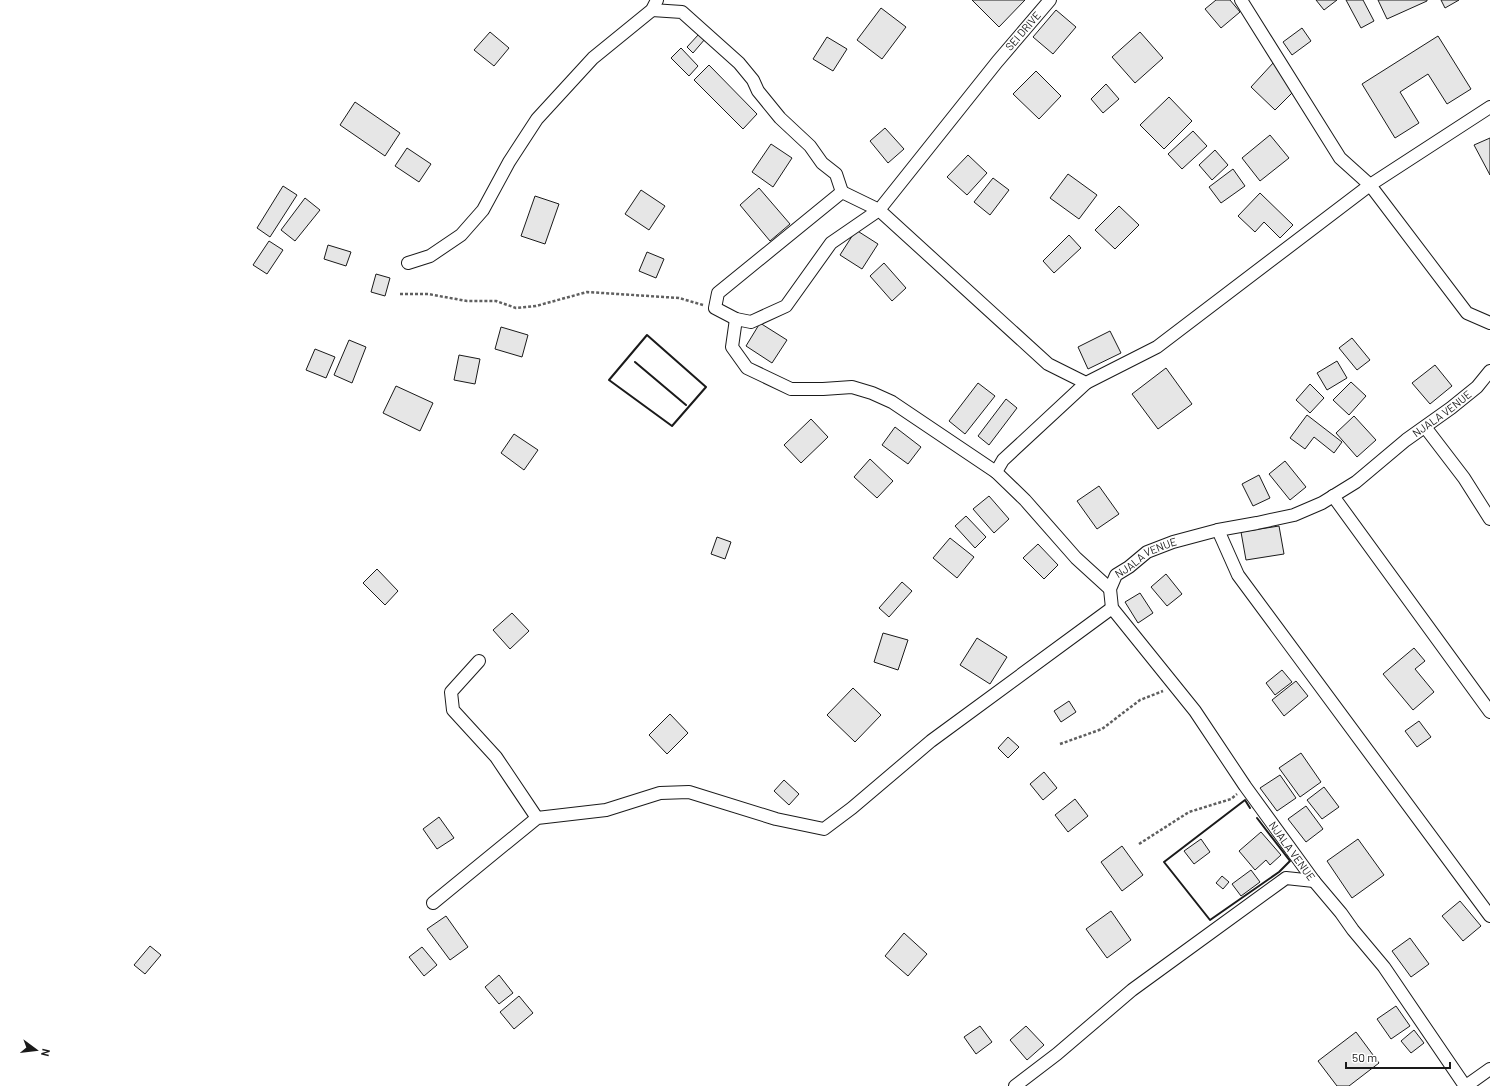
<svg xmlns="http://www.w3.org/2000/svg" width="1490" height="1086" viewBox="0 0 1490 1086" font-family="Barlow,sans-serif">
  <style>
    .building { fill: #e6e6e6; stroke: #1a1a1a }
    .lines { fill: none; stroke-linecap: round; stroke-linejoin: round }
    .street-casing { stroke: #1a1a1a; stroke-width: 14 }
    .path { stroke: #5f5f5f; stroke-width: 2.5; stroke-dasharray: 3 2; stroke-linecap: butt }
    .street { stroke: #fff; stroke-width: 12 }
    .wall { stroke: #1a1a1a; stroke-width: 2 }
    .labels { text-anchor: middle; stroke-width: 3; stroke-linejoin: round; paint-order: stroke }
    .street-label { font-size: 11px; fill: #1a1a1a; stroke: #fff }
  </style>
  <rect width="100%" height="100%" fill="#fff"/>
  <!-- building -->
  <path class="building" d="M972 0H1025L999 27Z
    M1216 0H1230L1240 12 1221 28 1205 9Z
    M1316 0H1337L1324 10Z
    M1346 0H1363L1374 21 1361 28Z
    M1378 0H1427V1L1387 19Z
    M1441 0H1459L1445 8Z
    M881 8 906 27 882 59 857 40Z
    M1056 10 1076 27 1053 54 1033 37Z
    M1302 28 1311 41 1292 55 1283 42Z
    M490 32 509 48 494 66 474 50Z
    M1140 32 1163 58 1135 83 1112 57Z
    M699 34 705 39 693 53 687 47Z
    M1438 36 1471 89 1447 104 1428 74 1400 92 1419 123 1395 138 1362 84Z
    M827 37 847 49 833 71 813 59Z
    M681 48 698 66 689 76 671 58Z
    M1274 62 1299 86 1275 110 1251 87Z
    M709 65 757 114 743 129 694 80Z
    M1036 71 1061 96 1039 119 1013 94Z
    M1106 84 1119 99 1103 113 1091 99Z
    M1169 97 1192 121 1164 149 1140 125Z
    M355 102 400 133 385 156 340 125Z
    M885 128 904 149 888 163 870 141Z
    M1193 131 1207 146 1182 169 1168 154Z
    M1270 135 1289 158 1260 181 1242 158Z
    M1490 138V175L1474 145Z
    M771 144 792 158 773 187 752 172Z
    M407 148 431 164 419 182 395 166Z
    M1215 150 1228 165 1212 180 1199 165Z
    M968 155 987 173 967 195 947 177Z
    M1233 169 1245 186 1221 203 1209 187Z
    M1068 174 1097 195 1079 219 1050 198Z
    M993 178 1009 190 990 215 974 202Z
    M283 186 297 195 270 237 257 228Z
    M759 188 790 224 770 241 740 205Z
    M641 190 665 206 649 230 625 214Z
    M1260 193 1293 225 1280 238 1264 222 1255 232 1238 216Z
    M535 196 559 204 545 244 521 236Z
    M305 198 320 210 295 241 281 230Z
    M1119 206 1139 225 1115 249 1095 230Z
    M856 230 878 244 862 269 840 255Z
    M1069 235 1081 248 1054 273 1043 261Z
    M269 241 283 250 267 274 253 265Z
    M328 245 351 252 346 266 324 259Z
    M647 252 664 259 656 278 639 271Z
    M884 263 906 288 892 301 870 276Z
    M376 274 390 278 385 296 371 292Z
    M760 323 787 340 772 363 746 346Z
    M501 327 528 335 522 357 495 349Z
    M1110 331 1121 353 1088 369 1078 347Z
    M1352 338 1370 360 1357 370 1339 348Z
    M349 340 366 347 352 383 334 375Z
    M315 349 335 357 326 378 306 370Z
    M459 355 480 359 475 384 454 380Z
    M1337 361 1347 378 1327 390 1317 373Z
    M1435 365 1452 386 1430 404 1412 383Z
    M1166 368 1192 404 1158 429 1132 394Z
    M1351 382 1366 396 1349 415 1333 400Z
    M978 383 995 396 965 434 949 421Z
    M1310 384 1324 398 1310 413 1296 400Z
    M396 386 433 403 420 431 383 413Z
    M1006 399 1017 408 989 445 978 436Z
    M1307 415 1342 442 1334 453 1314 437 1305 449 1290 438Z
    M1354 416 1376 440 1357 457 1336 433Z
    M811 419 828 437 801 463 784 445Z
    M895 427 921 447 908 464 882 445Z
    M514 434 538 450 524 470 501 453Z
    M870 459 893 481 877 498 854 477Z
    M1285 461 1306 487 1290 500 1269 474Z
    M1259 475 1270 498 1253 506 1242 484Z
    M1099 486 1119 514 1097 529 1077 501Z
    M989 496 1009 519 994 533 973 509Z
    M966 516 986 537 975 548 955 526Z
    M1279 526 1284 554 1246 560 1241 532Z
    M717 537 731 542 725 559 711 554Z
    M950 538 974 557 957 578 933 558Z
    M1038 544 1058 565 1044 579 1023 558Z
    M377 569 398 591 385 605 363 583Z
    M1166 574 1182 594 1167 606 1151 587Z
    M902 582 912 591 889 617 879 608Z
    M1140 593 1153 613 1138 623 1125 602Z
    M512 613 529 631 510 649 493 630Z
    M883 633 908 640 898 670 874 662Z
    M977 638 1007 657 990 684 960 665Z
    M1414 648 1425 661 1415 669 1434 692 1413 710 1383 674Z
    M1282 670 1292 682 1275 695 1266 683Z
    M1296 681 1308 696 1284 716 1272 700Z
    M853 688 881 715 855 742 827 715Z
    M1069 701 1076 712 1061 722 1054 711Z
    M670 714 688 733 667 754 649 735Z
    M1419 721 1431 737 1417 747 1405 731Z
    M1008 737 1019 747 1008 758 998 748Z
    M1301 753 1321 782 1300 797 1279 768Z
    M1044 772 1057 788 1043 800 1030 784Z
    M1280 775 1296 798 1277 811 1260 788Z
    M784 780 799 794 789 805 774 791Z
    M1324 787 1339 807 1322 819 1307 800Z
    M1075 799 1088 816 1068 832 1055 815Z
    M1306 806 1323 829 1306 842 1288 819Z
    M439 817 454 838 437 849 423 829Z
    M1261 832 1281 855 1270 865 1266 860 1255 870 1239 851Z
    M1201 839 1210 852 1194 864 1184 851Z
    M1358 839 1384 875 1352 898 1327 861Z
    M1122 846 1143 875 1122 891 1101 862Z
    M1251 870 1260 882 1241 896 1232 884Z
    M1222 876 1229 882 1223 889 1216 883Z
    M1460 901 1481 926 1463 941 1442 916Z
    M1111 911 1131 940 1107 958 1086 929Z
    M446 916 468 947 450 960 427 929Z
    M904 933 927 954 908 976 885 956Z
    M1410 938 1429 964 1411 977 1392 951Z
    M150 946 161 955 145 974 134 965Z
    M422 947 437 965 424 976 409 957Z
    M499 975 513 993 499 1004 485 987Z
    M519 996 533 1013 514 1029 500 1012Z
    M1396 1006 1410 1026 1391 1039 1377 1019Z
    M980 1026 992 1042 976 1054 964 1037Z
    M1026 1026 1044 1045 1027 1060 1010 1040Z
    M1414 1030 1424 1043 1411 1053 1401 1041Z
    M1356 1032 1379 1063 1349 1086H1337L1318 1061Z"/>
  <g class="lines">
    <!-- street casing -->
    <g class="street-casing">
      <g id="street">
        <path d="M1050 0 997 62 879 210 831 243 786 306 751 322 736 319 715 308 718 293 842 192 879 210 1048 364 1086 383 1157 347 1370 185 1490 107"/>
        <path d="M1241 0 1340 158 1370 185 1467 313 1490 323"/>
        <path d="M652 10 682 12 739 63 753 80 758 91 780 118 810 146 822 163 836 174 842 192"/>
        <path d="M408 263 430 256 461 235 483 210 509 162 537 119 593 58 652 10 657 0"/>
        <path d="M736 319 732 347 747 368 791 389H823L852 387 872 393 892 402 996 472"/>
        <path d="M1086 383 1003 460 996 472 1025 500 1076 558 1110 589"/>
        <path d="M1425 427 1464 478 1490 519"/>
        <path d="M1333 496 1490 712"/>
        <path d="M1218 530 1238 575 1490 916"/>
        <path d="M479 661 451 692 453 710 496 757 537 818"/>
        <path d="M433 903 537 818 606 810 660 793 689 792 776 819 824 829 852 808 931 741 1112 608"/>
        <path d="M1015 1086 1057 1054 1132 990 1286 878 1314 881"/>
        <path id="s1" d="M1465 1086 1384 967 1353 930 1341 913 1314 881 1245 786 1195 711 1112 608 1110 589 1116 575 1129 567 1147 552 1173 542 1218 530 1257 523 1294 515 1322 503 1356 482 1406 440 1451 408 1477 387 1490 371"/>
        <path d="M1466 1086 1490 1069"/>
      </g>
    </g>
    <!-- path -->
    <path class="path" d="M400 294H428L467 301H496L516 308 536 306 587 292 679 298 703 305
      M1060 744 1102 729 1140 700 1163 691
      M1139 844 1189 812 1231 799 1237 794"/>
    <!-- street -->
    <use href="#street" class="street"/>
    <!-- wall -->
    <path class="wall" d="M647 335 706 387 672 426 609 380Z
      M635 362 686 405
      M1250 808 1245 800 1164 862 1210 920 1279 872 1290 861 1257 818"/>
  </g>
  <g class="labels">
    <!-- street labels -->
    <g class="street-label">
      <text transform="translate(1023 31) rotate(-49)" y="4">SEI DRIVE</text>
      <text dy="4" stroke="none"><textPath href="#s1" startOffset="1000">NJALA VENUE</textPath></text>
      <text dy="4" stroke="none"><textPath href="#s1" startOffset="664">NJALA VENUE</textPath></text>
      <text transform="translate(1292 851) rotate(54)" y="4">NJALA VENUE</text>
    </g>
  </g>
  <!-- north arrow -->
  <g transform="translate(36 1050) rotate(105)" stroke="#ffffff" stroke-width="3" paint-order="stroke">
  <path d="M0-3L7 15L0 10L-7 15Z" fill="#1a1a1a"/>
  <text y="-6" font-size="11" font-weight="bold" text-anchor="middle" fill="#1a1a1a">N</text>
  </g>
  <!-- scale -->
  <path d="M1346 1062v6h104v-6" fill="none" stroke="#1a1a1a" stroke-width="2"/>
  <text x="1352" y="1062" font-size="12" fill="#1a1a1a" stroke="#ffffff" stroke-width="3" paint-order="stroke">50 m</text>
</svg>
